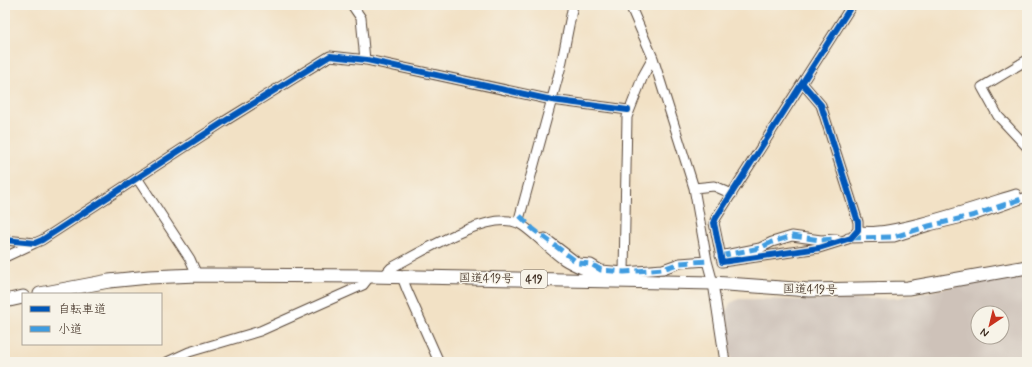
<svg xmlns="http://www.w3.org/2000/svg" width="1032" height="367" viewBox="0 0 1032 367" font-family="Mynerve,'Klee One',sans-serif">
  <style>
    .industrial { fill: #cec2b9; fill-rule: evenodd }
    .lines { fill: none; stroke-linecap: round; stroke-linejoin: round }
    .minor-casing { stroke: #564537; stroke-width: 11 }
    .highway-casing { stroke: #564537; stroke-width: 15 }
    .minor { stroke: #fff; stroke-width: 9 }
    .highway { stroke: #fff; stroke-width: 13 }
    .quiet { stroke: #3f9ce0; stroke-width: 5; stroke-dasharray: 10 5; stroke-linecap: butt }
    .cycleway-casing { stroke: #f7f3e8; stroke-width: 8 }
    .cycleway { stroke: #0057b8; stroke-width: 6 }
    .labels { text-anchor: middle; stroke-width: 3; stroke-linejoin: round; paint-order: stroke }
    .shield { fill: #f7f3e8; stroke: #73665b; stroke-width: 1 }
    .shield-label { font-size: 11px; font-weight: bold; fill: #3b2a1e }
    .street-label { font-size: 12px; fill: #3b2a1e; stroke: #f7f3e8 }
  </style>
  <rect width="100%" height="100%" fill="#f7f3e8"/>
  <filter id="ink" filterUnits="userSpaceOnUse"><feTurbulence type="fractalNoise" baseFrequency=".025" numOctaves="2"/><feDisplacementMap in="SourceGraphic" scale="8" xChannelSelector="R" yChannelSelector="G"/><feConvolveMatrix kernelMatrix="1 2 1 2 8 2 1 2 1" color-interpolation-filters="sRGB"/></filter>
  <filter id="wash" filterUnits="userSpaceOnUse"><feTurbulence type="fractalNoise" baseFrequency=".012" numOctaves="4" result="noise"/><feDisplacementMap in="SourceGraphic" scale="16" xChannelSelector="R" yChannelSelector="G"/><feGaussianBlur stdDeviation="0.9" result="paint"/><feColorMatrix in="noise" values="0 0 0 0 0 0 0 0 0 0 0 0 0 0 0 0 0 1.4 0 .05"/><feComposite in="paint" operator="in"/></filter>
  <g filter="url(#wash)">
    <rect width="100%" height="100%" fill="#f2e1c5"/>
    <!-- industrial -->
    <path class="industrial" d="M1027 272V362H731L725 315 730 303 739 299 819 300 897 298ZM978 313H1002V337H978Z"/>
  </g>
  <g filter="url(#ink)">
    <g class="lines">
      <!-- minor casing -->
      <g class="minor-casing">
        <path id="minor" d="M352 5 361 18 365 60
          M630 5 653 58 694 188 707 261 713 283 725 362
          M1027 60 982 87 998 116 1027 147
          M803 84 821 105 858 222V230L851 238 819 248 722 262 714 223 716 218 852 5
          M137 178 190 259 197 275
          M694 188 714 186 732 194
          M518 223 561 66 573 5
          M858 230C883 239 986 203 1016 194
          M545 238 578 263 591 264 601 270 624 272 663 269 680 263 707 261
          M848 238 894 237 929 226 975 215 1027 197
          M5 240 35 243 42 240 225 121 330 56 367 60 552 100 628 110
          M720 256 760 248 772 242 792 236 821 240 836 239
          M5 257 35 243
          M383 277 391 268C420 253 488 210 518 223 531 229 550 251 564 260 576 268 591 272 605 279
          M402 277 407 290 439 362
          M625 282 624 272 627 117 643 76 653 58
          M167 362 189 352 260 331 363 285 370 276"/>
      </g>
      <!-- highway casing -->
      <g class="highway-casing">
        <path id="highway" d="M40 294 109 281 149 277 197 275 370 276 713 283 809 290 908 288 1027 267
          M5 301 23 297"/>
      </g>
      <!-- minor -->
      <use href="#minor" class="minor"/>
      <!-- highway -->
      <use href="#highway" class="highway"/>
      <!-- quiet -->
      <path class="quiet" d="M520 216 533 229 578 263 591 264 601 270 624 272 663 269 680 263 707 261
        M851 238 894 237 929 226 975 215 1027 197
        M720 256 760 248 772 242 792 236 821 240 835 239"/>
      <!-- cycleway casing -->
      <g class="cycleway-casing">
        <path id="cycleway" d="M803 84 821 105 858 222V230L851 238 819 248 722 262 714 223 716 218 852 5
          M5 240 35 243 42 240 225 121 330 56 367 60 552 100 628 110"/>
      </g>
      <!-- cycleway -->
      <use href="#cycleway" class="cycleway"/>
    </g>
  </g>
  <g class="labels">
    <!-- shield labels -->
    <rect class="shield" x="521" y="270" width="26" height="18" rx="3"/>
    <g class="shield-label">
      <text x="534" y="283">419</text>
    </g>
    <!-- street labels -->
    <g class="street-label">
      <text transform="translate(486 278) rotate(1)" y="4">国道419号</text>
      <text transform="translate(810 289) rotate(1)" y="4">国道419号</text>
    </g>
  </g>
  <!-- margin -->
  <rect width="1032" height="367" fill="none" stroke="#f7f3e8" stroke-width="20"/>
  <!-- legend -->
  <rect x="22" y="293" width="140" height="52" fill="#f7f3e8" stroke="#aca397"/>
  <rect x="30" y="306" width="20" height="6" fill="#0057b8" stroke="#aca397"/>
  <text x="58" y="313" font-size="12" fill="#3b2a1e">自転車道</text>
  <rect x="30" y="326" width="20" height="6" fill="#3f9ce0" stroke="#aca397"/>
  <text x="58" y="333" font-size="12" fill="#3b2a1e">小道</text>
  <!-- north arrow -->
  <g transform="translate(990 325) rotate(215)"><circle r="19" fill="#f7f3e8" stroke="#aca397"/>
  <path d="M0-3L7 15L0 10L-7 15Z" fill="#c8321e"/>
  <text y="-6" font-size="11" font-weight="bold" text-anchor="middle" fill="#3b2a1e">N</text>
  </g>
</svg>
